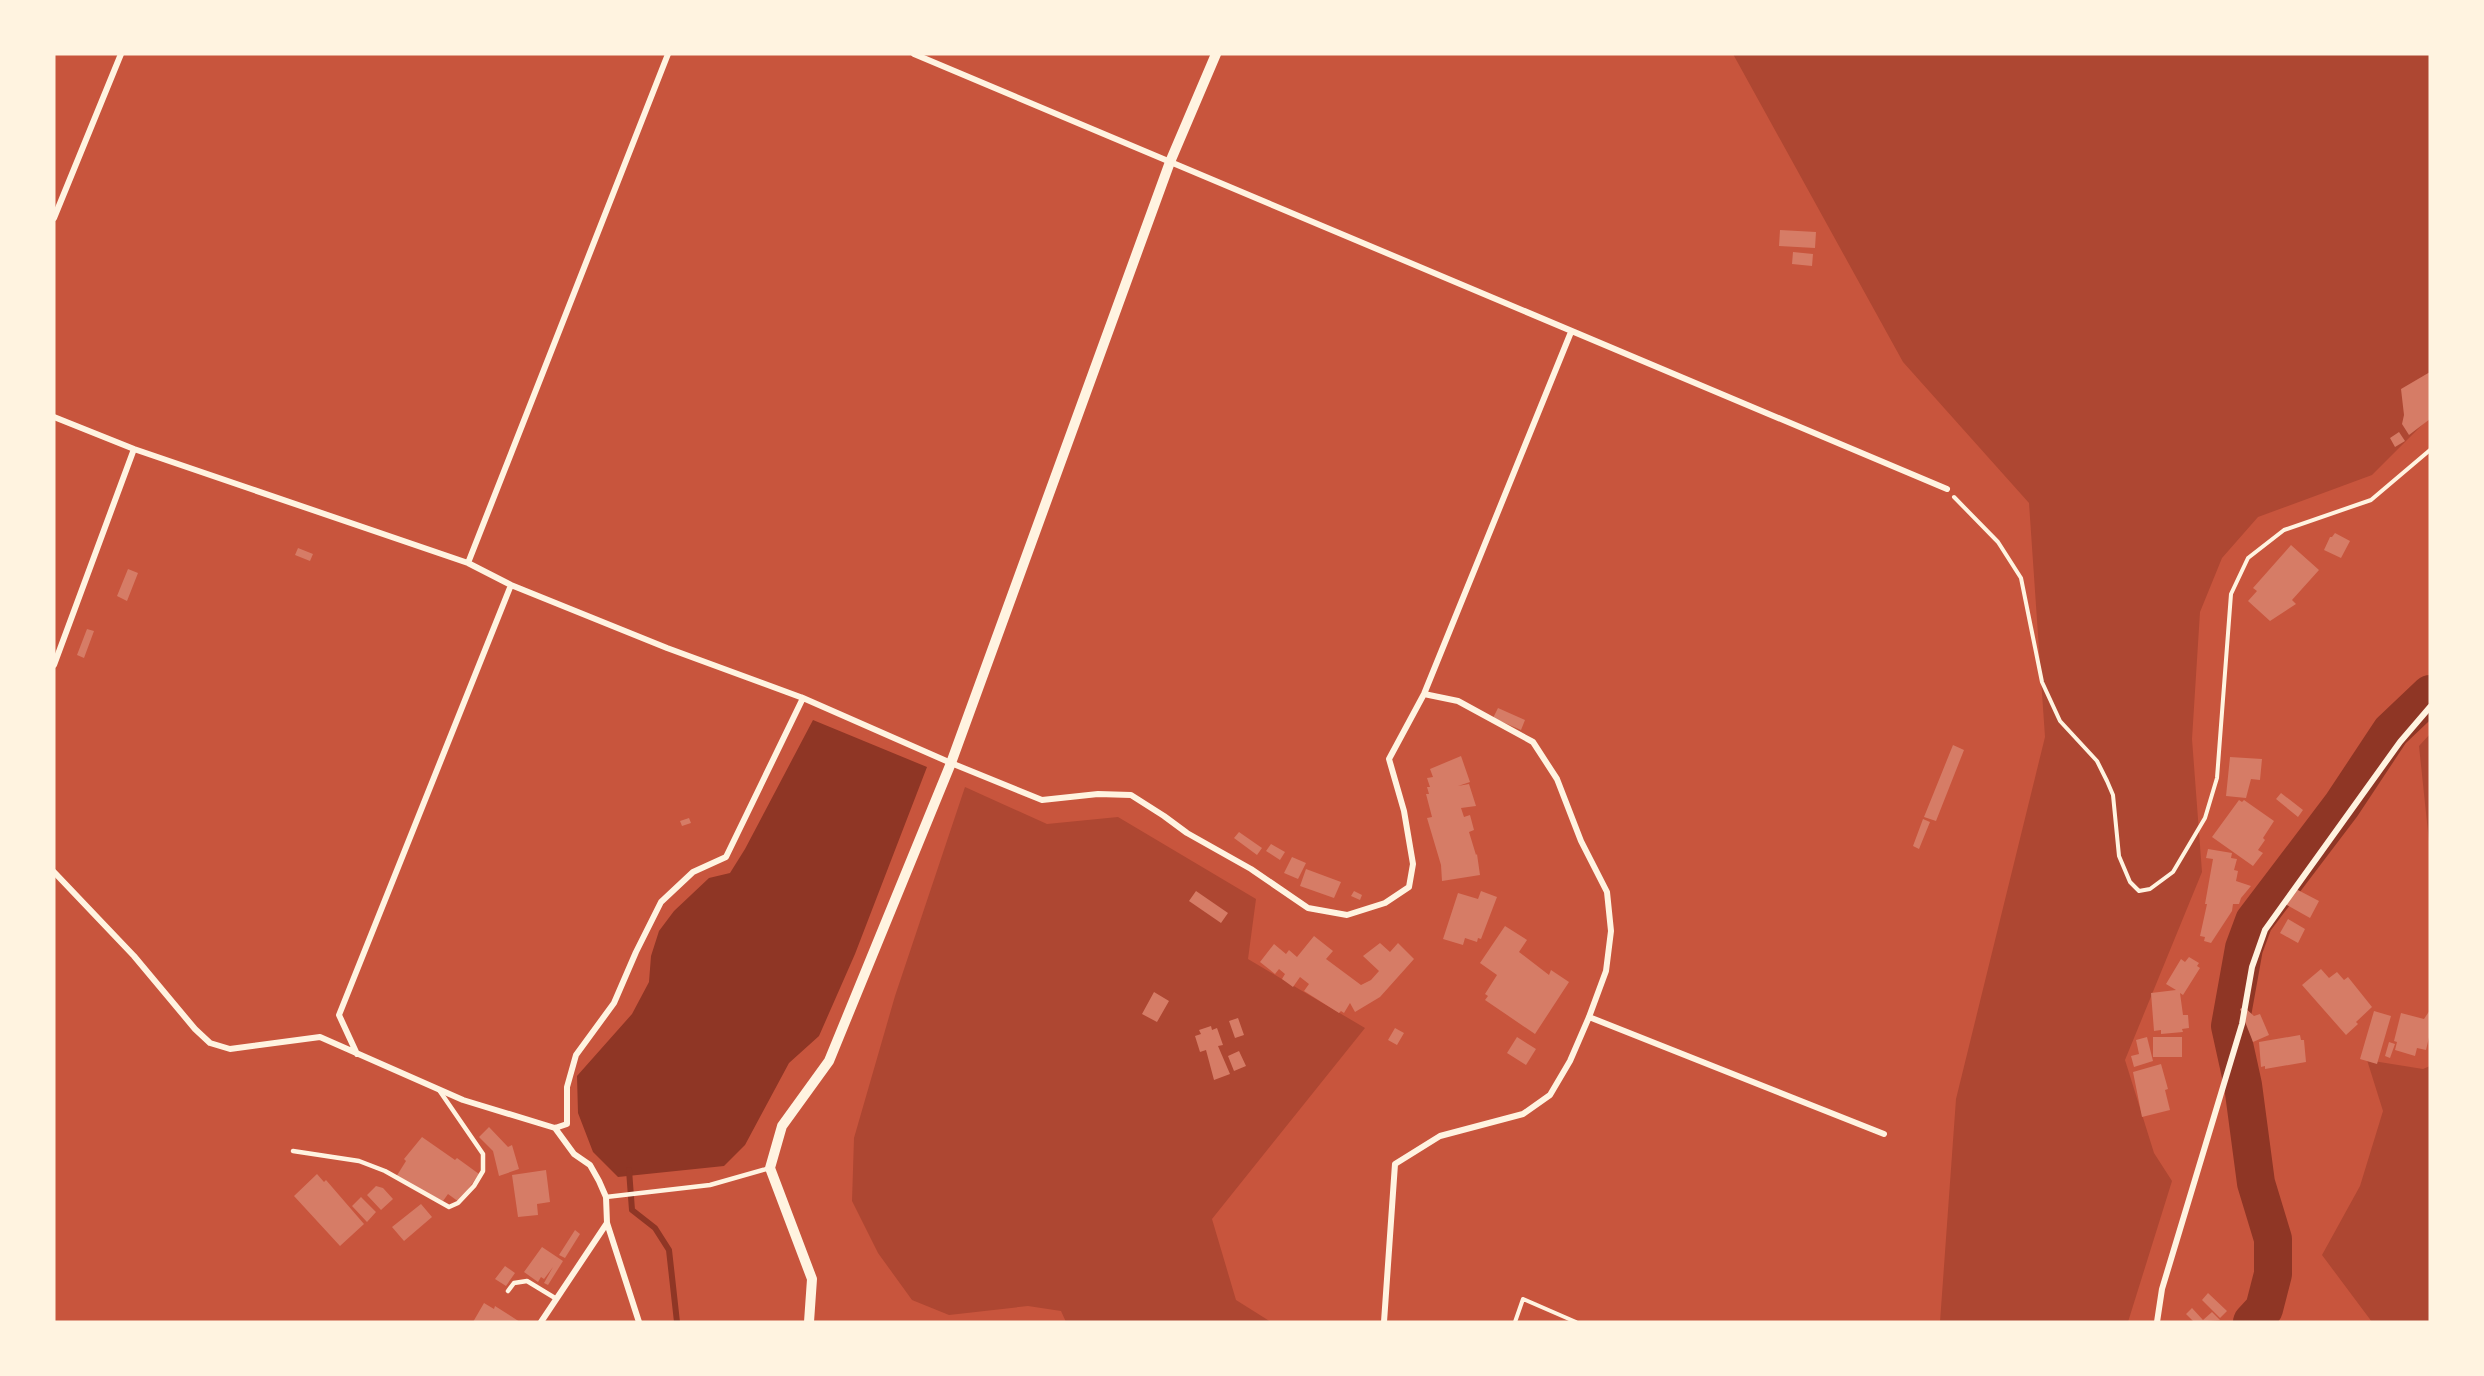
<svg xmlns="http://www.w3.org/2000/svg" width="2484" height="1376" viewBox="0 0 2484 1376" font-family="'Roboto Serif',serif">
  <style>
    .green { fill: #ae4732 }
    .water { fill: #8f3625 }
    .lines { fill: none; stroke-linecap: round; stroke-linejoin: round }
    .stream { stroke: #8f3625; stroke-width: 6 }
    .river { stroke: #8f3625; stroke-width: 38 }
    .building { fill: #d67c66 }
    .path { stroke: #fff3e0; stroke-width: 4 }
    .service { stroke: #fff3e0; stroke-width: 4.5 }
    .minor { stroke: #fff3e0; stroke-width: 6 }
    .tertiary { stroke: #fff3e0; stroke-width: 10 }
  </style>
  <rect width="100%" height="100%" fill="#c8553d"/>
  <!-- green -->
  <path class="green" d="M1733 54H2430V372L2421 385 2428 419 2372 475 2258 517 2222 558 2200 612 2192 739 2202 872 2125 1060 2154 1153 2172 1181 2128 1322H1940L1956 1099 2045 737 2029 503 1903 362Z
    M2430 734V851L2419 746Z
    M965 787 1047 824 1118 817 1256 899 1248 959 1365 1028 1212 1219 1236 1300 1271 1322H1066L1061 1311 1028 1306 949 1315 912 1300 878 1253 852 1201 854 1138 895 996Z
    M2367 1060 2423 1069 2430 1066V1322H2372L2322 1255 2360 1186 2383 1111Z"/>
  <!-- water -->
  <path class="water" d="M813 720 927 767 855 954 819 1036 789 1063 745 1145 724 1166 618 1177 593 1152 578 1113 577 1076 632 1014 649 982 651 956 659 931 674 911 709 878 730 873 745 849Z"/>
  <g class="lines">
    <!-- stream -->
    <path class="stream" d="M629 1170 632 1210 655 1228 669 1250 677 1322"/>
    <!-- river -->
    <path class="river" d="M2252 1322 2264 1309 2273 1274V1239L2256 1183 2243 1085 2230 1026 2244 948 2254 921 2342 805 2391 731 2430 694"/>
  </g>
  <!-- building -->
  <path class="building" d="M1780 230 1816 232 1815 248 1779 246Z
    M1793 252 1813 254 1812 266 1792 264Z
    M2430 372V419L2409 435 2402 424 2404 415 2401 389Z
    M2399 432 2405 441 2395 447 2390 438Z
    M2335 533 2350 541 2341 558 2324 550 2330 537H2332Z
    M2291 545 2319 570 2292 600 2296 604 2270 621 2248 601 2257 591 2253 588Z
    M298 548 313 554 310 561 295 555Z
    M128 569 138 573 127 601 117 596Z
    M87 629 94 631 84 658 77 655Z
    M1498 708 1525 720 1521 730 1493 718Z
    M1953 745 1964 750 1936 821 1924 817Z
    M1461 756 1470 782 1458 786 1469 784 1476 806 1461 808 1464 817 1470 815 1474 830 1469 832 1476 855 1477 854 1480 875 1442 881 1441 865 1427 818 1432 817 1426 794H1429L1427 787H1430L1427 778 1433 777 1430 769Z
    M2230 757 2262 759 2260 780 2251 779 2246 798 2226 796Z
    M2281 793 2303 810 2298 817 2276 799Z
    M2239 800 2242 802 2244 800 2274 821 2263 838 2265 840 2258 850 2263 853 2253 866 2212 837Z
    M689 818 691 823 682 826 680 821Z
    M1923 819 1930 822 1919 849 1913 846Z
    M1239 832 1262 848 1257 855 1234 838Z
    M1271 844 1285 852 1280 860 1266 851Z
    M2208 849 2232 853 2231 858 2237 859 2234 870 2238 871 2236 881 2251 886 2241 898 2239 904H2233L2232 911 2211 943 2204 941 2205 937 2200 936 2207 904H2205L2213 859 2206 858Z
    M1292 857 1306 863 1298 879 1284 873Z
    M1306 869 1341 882 1334 898 1300 886Z
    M2294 888 2319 901 2310 918 2285 904Z
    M1196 891 1228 913 1221 923 1189 901Z
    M1354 891 1362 895 1360 900 1351 896Z
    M1481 891 1497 897 1481 939 1478 938 1477 942 1465 938 1463 945 1443 939 1458 893 1478 899Z
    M2288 919 2305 929 2298 943 2280 933Z
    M1505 926 1527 940 1519 952 1549 975 1551 970 1569 982 1535 1034 1485 1000 1488 996 1485 994 1497 975 1480 963Z
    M1314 936 1333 951 1326 959 1361 985 1371 980 1379 971 1363 956 1380 943 1390 952 1398 943 1414 959 1380 997 1355 1012 1350 1003 1344 1013 1341 1011 1339 1013 1304 991 1309 984 1300 977 1293 987 1282 979 1285 974 1279 969 1275 974 1260 962 1274 944 1286 954 1289 950 1297 957Z
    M2189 957 2199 963 2197 966 2200 968 2183 995 2180 993 2183 1015H2188L2189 1028 2182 1029 2183 1032 2161 1034V1030L2154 1031 2151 993 2176 990 2166 984 2181 959 2185 962Z
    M2321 969 2329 978 2337 972 2344 980 2348 977 2372 1007 2356 1022 2358 1024 2346 1035 2302 985Z
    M1154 992 1169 1001 1157 1022 1142 1014Z
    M2244 1007 2254 1016 2260 1014 2269 1035 2253 1042 2240 1009Z
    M2430 1010V1033L2426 1050 2417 1048 2415 1056 2395 1050 2397 1042 2394 1041 2401 1013 2424 1019Z
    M2374 1011 2391 1016 2377 1064 2360 1059Z
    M1238 1018 1244 1035 1235 1038 1229 1021Z
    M1211 1026 1212 1030 1217 1028 1223 1045 1218 1046 1230 1074 1214 1080 1206 1050 1200 1052 1195 1036 1201 1034 1199 1030Z
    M1395 1028 1404 1033 1397 1045 1388 1040Z
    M2300 1035 2301 1040H2304L2306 1062 2265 1069V1066L2261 1067 2259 1042Z
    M1517 1037 1536 1049 1526 1065 1507 1053Z
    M2147 1037 2153 1061 2134 1067 2131 1056 2139 1054 2136 1040Z
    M2153 1037H2182V1057H2153Z
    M2389 1042 2395 1044 2390 1058 2385 1056Z
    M1239 1051 1246 1066 1234 1071 1228 1056Z
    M2161 1064 2168 1089 2165 1090 2170 1110 2142 1117 2133 1072Z
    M489 1127 508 1147 512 1145 519 1169 499 1176 493 1151 479 1137Z
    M422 1137 455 1160 457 1158 479 1174 459 1202 448 1194 443 1201 396 1177 406 1161 404 1159Z
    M546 1170 550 1202 537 1204 538 1215 518 1217 512 1175Z
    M317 1174 324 1182 326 1180 364 1224 340 1246 294 1196Z
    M376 1186 383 1188 393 1199 381 1210 367 1195Z
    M361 1197 376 1212 367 1222 352 1206Z
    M421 1204 432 1217 404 1241 392 1227Z
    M575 1230 580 1234 565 1258 559 1255Z
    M542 1247 563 1261 548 1285 544 1283 553 1267 544 1279 541 1277 538 1282 524 1272Z
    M505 1266 515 1273 506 1286 495 1279Z
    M2208 1293 2227 1311 2220 1318 2202 1300Z
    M484 1303 494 1309 495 1306 520 1322H473Z
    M2192 1308 2203 1320 2212 1312 2220 1320 2194 1322 2186 1314Z"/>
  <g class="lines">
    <!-- path -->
    <path class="path" d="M1954 497 1998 542 2021 578 2042 682 2060 721 2097 761 2107 781 2113 795 2119 856 2130 882 2139 891 2150 889 2173 872 2205 818 2217 778 2231 594 2248 558 2284 530 2371 500 2430 450
      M1515 1322 1523 1299 1576 1322"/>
    <!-- service -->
    <path class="service" d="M293 1151 359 1161 385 1171 449 1207 458 1203 474 1186 483 1171V1154L439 1090
      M606 1197 710 1185 770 1168
      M508 1291 514 1283 527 1281 555 1298"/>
    <!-- minor -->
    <path class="minor" d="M914 54 1947 489
      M54 218 121 54
      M54 417 134 449 468 563 511 585 667 648 803 698 951 763 1042 800 1098 794 1131 795 1164 816 1187 833 1251 869 1308 908 1347 915 1385 903 1409 887 1413 864 1404 811 1389 759 1424 694 1571 332
      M468 563 668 54
      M54 665 134 449
      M54 872 134 956 195 1029 210 1043 230 1049 320 1037 463 1100 555 1128 567 1124V1087L576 1055 614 1003 636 952 661 902 693 872 726 857 803 698
      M1589 1017 1884 1134
      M357 1054 339 1015 511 585
      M555 1128 574 1154 590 1165 599 1181 606 1197 607 1223 639 1322
      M541 1322 607 1223
      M1384 1322 1395 1164 1440 1136 1523 1114 1550 1095 1570 1061 1589 1017 1606 971 1611 931 1607 892 1581 841 1557 779 1533 742 1458 701 1424 694
      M2157 1322 2162 1289 2242 1024 2252 967 2265 930 2400 742 2430 707"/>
    <!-- tertiary -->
    <path class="tertiary" d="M809 1322 812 1279 770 1168 782 1126 829 1061 951 763 1170 162 1216 54"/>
  </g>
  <!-- border -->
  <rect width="2484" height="1376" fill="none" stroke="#fff3e0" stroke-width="111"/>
</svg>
